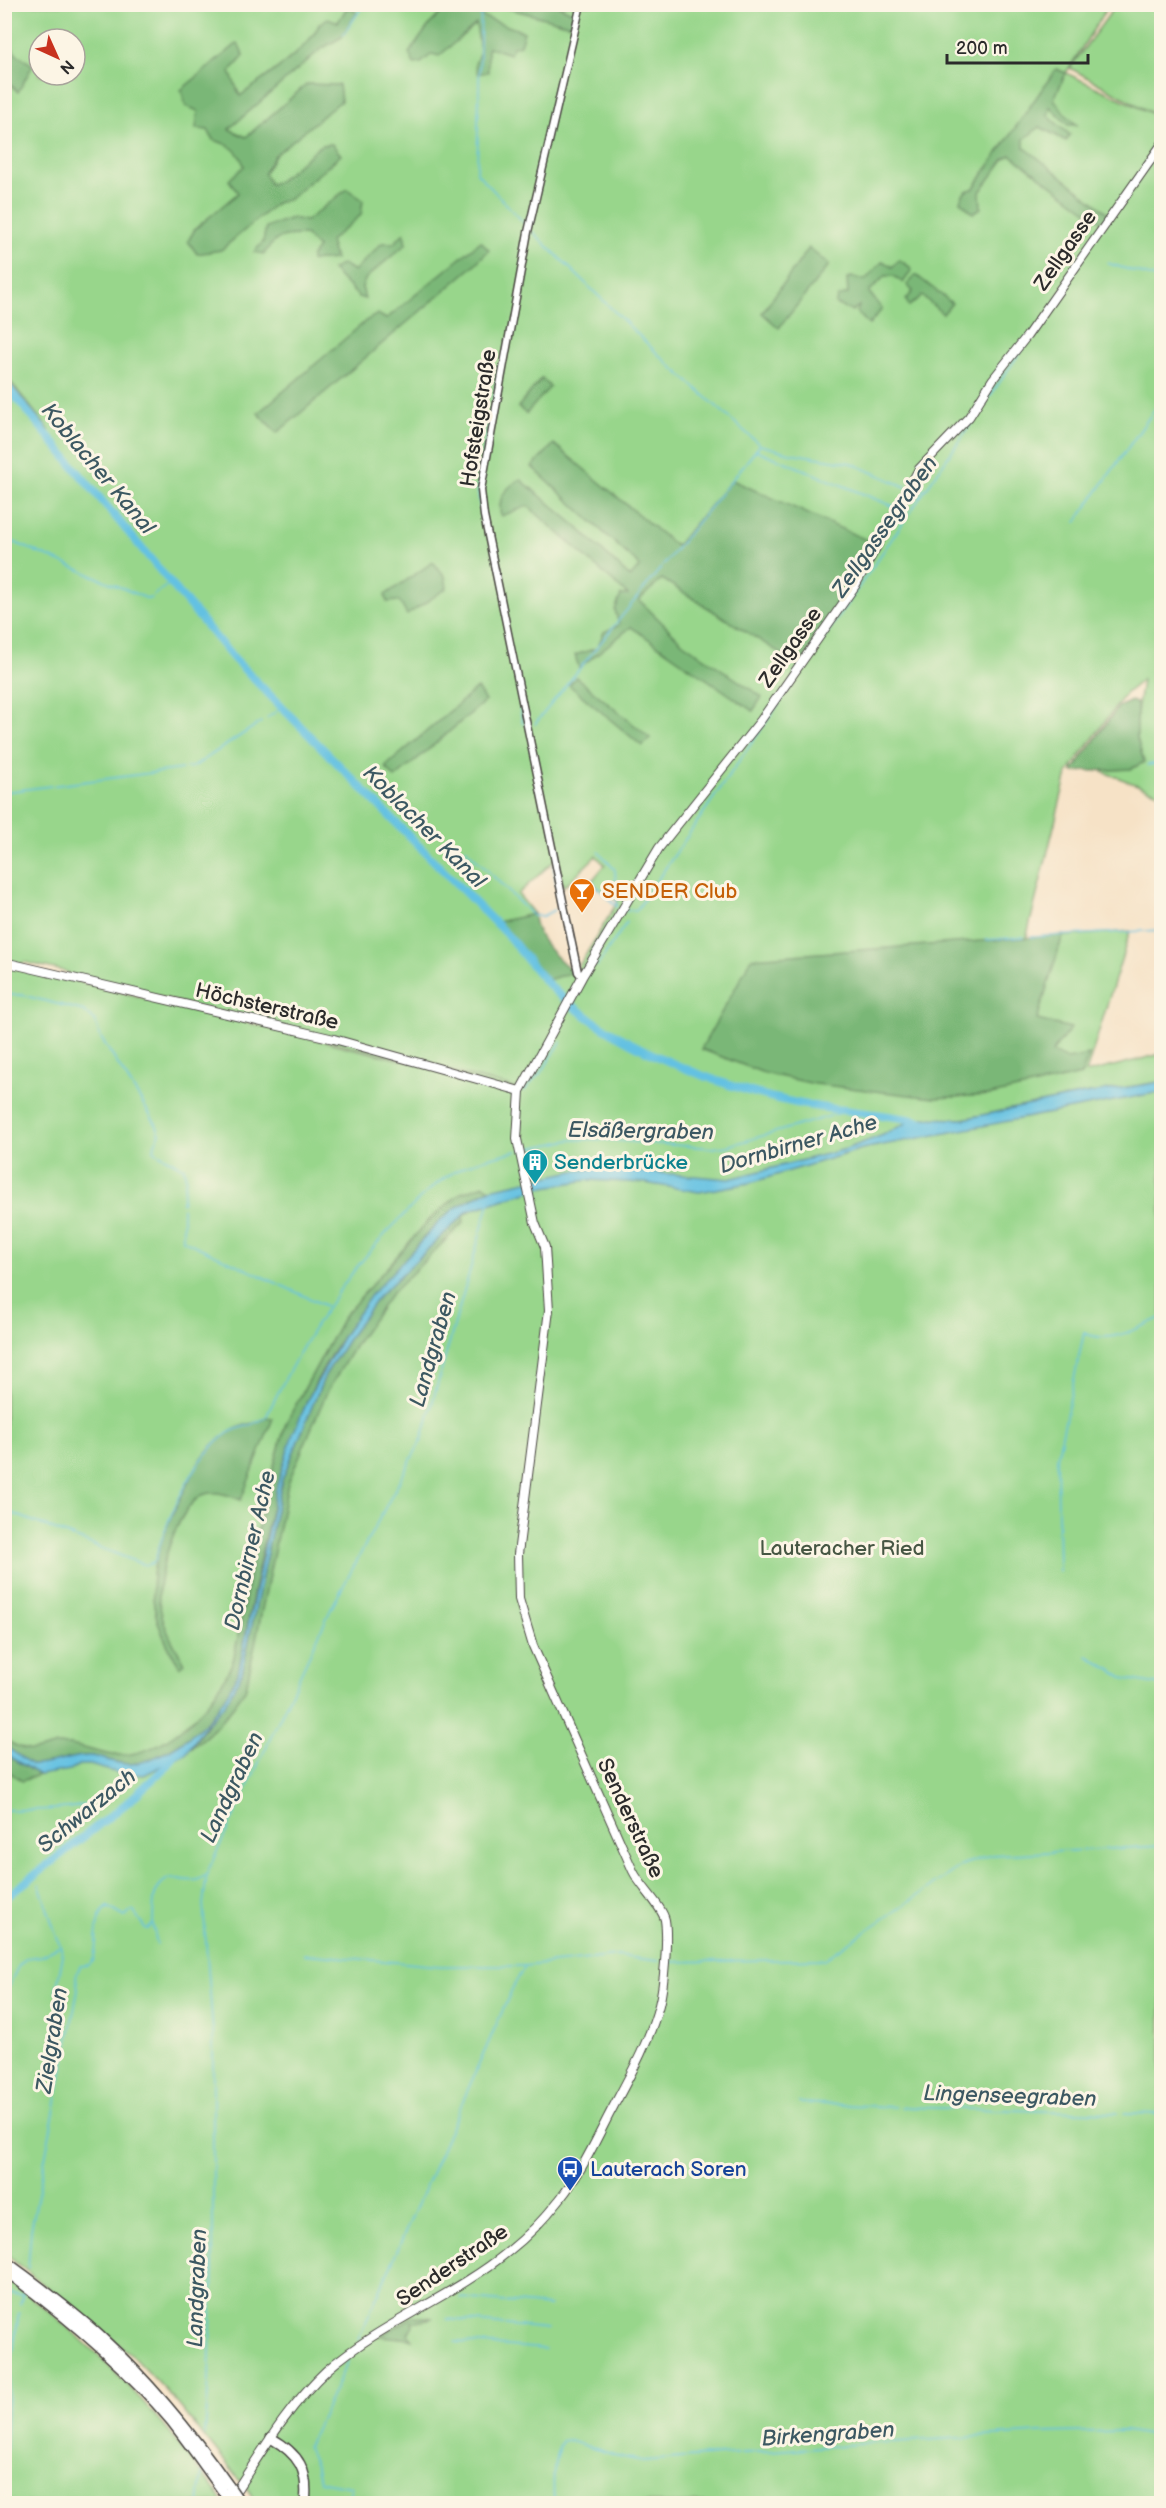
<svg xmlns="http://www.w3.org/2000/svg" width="1166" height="2508" viewBox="0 0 1166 2508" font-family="'Balsamiq Sans',sans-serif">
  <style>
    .green { fill: #98d68b; stroke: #62805b; stroke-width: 1.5; fill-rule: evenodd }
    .forest { fill: #7ab777; stroke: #527151; stroke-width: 1.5 }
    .water { fill: #64c1e2; stroke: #487686; stroke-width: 1.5 }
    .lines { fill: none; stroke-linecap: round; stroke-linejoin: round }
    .stream { stroke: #64c1e2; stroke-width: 1.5 }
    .river { stroke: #64c1e2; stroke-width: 8 }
    .minor-casing { stroke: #494642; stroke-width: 9 }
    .major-casing { stroke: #494642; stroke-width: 10 }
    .highway-casing { stroke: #494642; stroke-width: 12 }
    .minor { stroke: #fff; stroke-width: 6 }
    .major { stroke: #fff; stroke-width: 8 }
    .highway { stroke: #fff; stroke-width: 9 }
    .highway-bridge-casing { stroke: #494642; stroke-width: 12; stroke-linecap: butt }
    .highway-bridge { stroke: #fff; stroke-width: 9 }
    .labels { text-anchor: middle; stroke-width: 6; stroke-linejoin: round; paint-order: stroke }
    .street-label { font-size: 21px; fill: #2b2b2b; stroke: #fcf5e5 }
    .food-label { font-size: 21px; fill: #c56008; stroke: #fcf5e5; text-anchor: start }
    .culture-label { font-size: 21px; fill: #0d838f; stroke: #fcf5e5; text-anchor: start }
    .park-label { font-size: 21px; fill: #465643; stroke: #fcf5e5 }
    .transit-label { font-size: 21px; fill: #164399; stroke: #fcf5e5; text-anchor: start }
    .water-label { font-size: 22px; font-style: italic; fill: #3c5862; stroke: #fcf5e5 }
  </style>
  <rect width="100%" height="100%" fill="#fcf5e5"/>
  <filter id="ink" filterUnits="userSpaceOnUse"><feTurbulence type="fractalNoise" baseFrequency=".0167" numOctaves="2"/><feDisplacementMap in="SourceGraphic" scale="12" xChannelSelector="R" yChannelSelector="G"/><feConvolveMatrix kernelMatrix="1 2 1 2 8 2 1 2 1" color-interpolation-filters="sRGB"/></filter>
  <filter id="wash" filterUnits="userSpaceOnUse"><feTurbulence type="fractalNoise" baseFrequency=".008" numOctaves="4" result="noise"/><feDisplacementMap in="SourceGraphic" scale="24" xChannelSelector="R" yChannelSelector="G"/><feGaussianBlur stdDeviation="1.35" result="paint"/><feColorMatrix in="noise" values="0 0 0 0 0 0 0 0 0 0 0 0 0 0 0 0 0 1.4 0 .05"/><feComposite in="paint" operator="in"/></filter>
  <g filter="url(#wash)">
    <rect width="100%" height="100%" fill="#f6e2c6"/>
    <!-- green -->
    <path class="green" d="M5 5H1109L1066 73 1159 117 1070 68 1116 5H1161V794L1103 772V770L1131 769 1144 762C1130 729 1138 712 1142 680L1125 694 1067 774 1026 939 1130 931 1086 1073 1161 1054V1082L1084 1094 963 1119 918 1120V1126L1161 1088V2503H256L248 2490 173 2398 131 2354 5 2254V964L516 1088 68 974V972L24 962 23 964 5 960 4 377 50 431 5 375ZM39 39H75V75H39ZM596 856 605 865 590 883 618 901 576 971 550 979 499 922 534 914 518 894 557 858 563 887ZM536 1180 537 1188 476 1207 456 1220 350 1336 282 1480 242 1674 183 1741 182 1727C206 1710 224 1685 234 1658L262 1509 286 1423 344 1316 461 1194 484 1185 490 1189Z
      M5 2277C76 2330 134 2385 188 2456 200 2471 214 2487 224 2503H5Z"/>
    <!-- forest -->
    <path class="forest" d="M449 5H482L481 16 524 32 520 45 513 47 510 54 488 47V72L478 74 475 64 480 51 476 24 439 56 432 54 421 63 414 64 409 53 430 24Z
      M495 5H557L574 13 571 25Z
      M348 6 357 13 342 37 321 49 229 129 246 137 307 84 339 85 341 101 275 155 264 173 270 184 279 181 321 145 332 144 341 155 288 200 278 202 221 250 197 254 188 241 195 229 238 193 229 180 244 166C239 150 229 144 213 140L208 130 196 129 198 111 186 106 181 90 238 43 244 56 230 72 240 96C259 82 313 46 319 24L328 18 338 22Z
      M4 41 9 43 16 54 33 65 18 92 5 79Z
      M1056 69 1066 73 1054 99 1065 114 1077 125H1068L1050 107 1048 116 1070 135 1066 141 1040 127 1024 139V147L1109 214 1103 223 1011 155 1005 158 980 192 981 208 973 213 960 201C963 194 965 190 973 189Z
      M347 189 363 200 361 215 330 241 335 259 311 261V257L318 248 305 235C283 235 277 235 264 254L254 252 263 242 266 227 292 218 306 221Z
      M404 233 406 244 366 278 362 287 365 299 359 297 332 270 343 264 354 271 382 243H394Z
      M481 241 489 250 471 268 277 433 258 413 367 320 378 314 386 319Z
      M809 248 829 265 779 328 762 313Z
      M899 260 910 267 911 271 903 283 894 276H885L869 292 882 309 869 325 857 312 859 306 852 311 835 304 838 297 848 294 847 279 851 277 865 280 883 261 892 267Z
      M916 275 952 303 943 314 922 296 909 306 906 300 913 291 907 285Z
      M542 378 550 387 526 414 518 407Z
      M554 444 676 546 732 480 878 545 799 665 662 579 639 600 683 643 762 697 753 711 631 627 579 668 575 655 597 648 604 632 619 625 615 610 621 595H628L528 506 501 516C497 497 505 489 520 479L575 525 630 577 640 566 532 467Z
      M433 562 445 576 447 588 407 615 399 601 387 602 385 595Z
      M576 677 650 738 642 746 569 685Z
      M477 688 485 701 395 778 385 767Z
      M1131 701 1137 703V738L1144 762 1131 769 1072 772 1118 707Z
      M534 914C534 939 556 956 573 972L548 980 497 922Z
      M1063 935 1037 1020 1071 1028 1052 1052 1067 1059 1089 1055 1081 1075 991 1095 934 1098 815 1084 764 1073 701 1049 752 958Z
      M484 1185 490 1189C479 1195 466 1201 455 1209 428 1229 408 1256 387 1282 373 1299 356 1316 344 1334 276 1434 261 1559 238 1674 228 1692 218 1710 204 1724 188 1740 150 1765 127 1764 115 1763 103 1758 92 1756 76 1754 50 1766 32 1765L5 1746 4 1739C43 1763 38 1742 70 1745 85 1747 100 1754 115 1755 166 1757 218 1702 234 1658L262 1509 286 1423 344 1316 428 1221 461 1193Z
      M463 1216 464 1222 392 1293 357 1342 327 1392 288 1483 246 1688C231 1712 215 1731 191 1748L242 1673 282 1480 325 1375 350 1336 378 1297Z
      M266 1417 273 1418 241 1500C229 1495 213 1489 201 1496 178 1508 156 1575 159 1600 162 1624 172 1643 185 1663L180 1667C138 1602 148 1561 182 1495 191 1477 199 1458 214 1444 222 1436 234 1429 245 1425 254 1423 259 1423 266 1417Z
      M5 1754 39 1775 22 1781 5 1769Z
      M414 2316 433 2318 412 2322 413 2325 408 2334 412 2339 380 2336Z"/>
    <!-- water -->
    <path class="water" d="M1161 1082V1092L862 1149 750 1183 699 1192 645 1183 588 1180 539 1188 468 1211 378 1297 350 1336 325 1375 282 1480 242 1673 225 1704 204 1727 186 1754 144 1775 118 1773 90 1765H79L70 1770 39 1775 5 1754V1746L32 1765C50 1766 76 1754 92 1756 103 1758 115 1763 127 1764 150 1765 189 1740 204 1724 218 1710 228 1692 238 1674L277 1485 292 1436 309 1397 344 1334 371 1295 442 1219 457 1207 490 1189 573 1171 600 1168 729 1179 846 1149 883 1135 906 1123 923 1118 963 1119 1084 1094Z"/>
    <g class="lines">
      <!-- stream -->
      <path class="stream" d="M481 4 477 173 525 224
        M1151 4 1162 6
        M343 35 364 4
        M533 232 662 358 760 445 790 453 851 463 906 487
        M1107 263 1162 280
        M756 450 895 507
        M913 488 925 490
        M1076 522 1162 399
        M483 525 478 492 479 478 500 366
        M4 538 148 599 151 598
        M154 595 170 583
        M520 709 523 724
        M267 718 281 708
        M535 724 760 445
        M1147 765 1162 763
        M186 768 193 767 261 722
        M4 792 182 769
        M465 848 533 916H543L554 910
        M599 852 615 870 617 907
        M553 865 561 906
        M578 892 591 880 616 906
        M626 910 636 911 1034 332
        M1031 937 1162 930
        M986 940 1024 937
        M597 966 627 922
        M4 995H22L84 1011 95 1021 101 1038 156 1124 160 1134 155 1143 154 1151 184 1168 186 1178 182 1203
        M524 1091 543 1070 561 1042
        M522 1150 570 1140 598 1139 712 1148 728 1146 827 1117 840 1113 843 1110
        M183 1208V1240L326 1306
        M4 1510 142 1564 148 1565 155 1561C165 1523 195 1454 228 1433 240 1426 255 1426 266 1417 302 1342 344 1273 404 1215 420 1198 436 1182 456 1171 475 1160 496 1156 517 1151
        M1059 1572 1057 1458 1084 1333C1110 1345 1139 1328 1162 1317
        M1087 1656 1126 1679 1162 1685
        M4 1810C49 1809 104 1815 134 1774
        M36 1874 37 1878
        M39 1884 63 1955 56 1992
        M153 1925 157 1944
        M304 1954 440 1966H525
        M669 1962 825 1959 964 1864 992 1855 1162 1846
        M4 1995 18 1967 26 1958 42 1956 58 1947
        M799 2103 895 2107
        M901 2107 1118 2113
        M1124 2113 1162 2114
        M28 2268 31 2230 78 1990 76 1976 80 1966 89 1965 93 1961C99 1944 92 1917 108 1907L125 1917 131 1911 134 1912 145 1928 148 1929 153 1924C154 1906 150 1887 170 1878 184 1879 196 1885 207 1874
        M4 2289 12 2294 22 2295
        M461 2298 550 2306
        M20 2304 23 2293
        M447 2319 547 2329
        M358 2340 512 1989 525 1966 618 1956 659 1961
        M455 2342 545 2349
        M205 2434 209 2379 213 2267V2032L203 1904 207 1873 331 1609 422 1439 489 1203
        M7 2504C2 2438 8 2377 19 2313
        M199 2504 202 2472
        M346 2504 352 2487 319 2481 316 2467 307 2448 348 2361
        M554 2504C553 2484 552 2458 562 2441L566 2440 622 2457 643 2461 846 2445 1038 2433 1125 2431 1162 2437"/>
      <!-- river -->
      <path class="river" d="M4 383 233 658 510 938C528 961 545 984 568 1002 627 1050 722 1088 796 1103 839 1112 883 1112 926 1123
        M4 1899 128 1802 166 1767 175 1755"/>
    </g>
  </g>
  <g filter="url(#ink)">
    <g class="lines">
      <!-- minor casing -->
      <g class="minor-casing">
        <path id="minor" d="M581 4 528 232 481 490 484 516 568 925 578 972 582 977"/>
      </g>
      <!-- major casing -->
      <g class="major-casing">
        <path id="major" d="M4 962 334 1039 520 1091
          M232 2497C261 2453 288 2406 327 2370 382 2322 453 2297 509 2251 528 2236 545 2218 560 2199 581 2173 595 2142 610 2113 628 2079 649 2043 659 2005 664 1986 668 1939 665 1920 662 1906 640 1886 633 1871L533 1646 519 1599 518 1554 549 1310 545 1247 535 1223 517 1139 520 1091 582 977 659 848 761 720 855 586 919 469 969 417 993 379 1027 336 1162 144"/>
      </g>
      <!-- highway casing -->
      <g class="highway-casing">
        <path id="highway" d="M4 2260C37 2285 71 2309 101 2337 150 2382 191 2432 229 2486
          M4 2270C65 2315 124 2364 172 2422 190 2445 207 2469 224 2493
          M271 2438C299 2454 309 2470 305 2504"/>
      </g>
      <!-- minor -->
      <use href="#minor" class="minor"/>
      <!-- major -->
      <use href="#major" class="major"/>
      <!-- highway -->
      <use href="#highway" class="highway"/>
      <!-- highway-bridge casing -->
      <g class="highway-bridge-casing">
        <path id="highway-bridge" d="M229 2486 240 2502
          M224 2493 230 2504"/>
      </g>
      <!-- highway-bridge -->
      <use href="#highway-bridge" class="highway-bridge"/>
    </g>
  </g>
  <!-- icons -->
  <defs>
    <g id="bar-pin" transform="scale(1.35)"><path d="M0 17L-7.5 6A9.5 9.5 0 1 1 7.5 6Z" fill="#e8710a" stroke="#fcf5e5"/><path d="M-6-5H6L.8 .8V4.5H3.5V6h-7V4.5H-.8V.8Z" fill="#fff"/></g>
    <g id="building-pin" transform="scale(1.35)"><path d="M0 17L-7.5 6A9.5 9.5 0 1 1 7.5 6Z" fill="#0f9aa8" stroke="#fcf5e5"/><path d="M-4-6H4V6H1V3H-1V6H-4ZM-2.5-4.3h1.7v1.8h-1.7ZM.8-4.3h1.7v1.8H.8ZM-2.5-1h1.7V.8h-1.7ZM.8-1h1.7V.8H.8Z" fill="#fff"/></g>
    <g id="bus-pin" transform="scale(1.35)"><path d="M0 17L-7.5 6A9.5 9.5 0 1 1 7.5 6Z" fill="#1a4fb4" stroke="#fcf5e5"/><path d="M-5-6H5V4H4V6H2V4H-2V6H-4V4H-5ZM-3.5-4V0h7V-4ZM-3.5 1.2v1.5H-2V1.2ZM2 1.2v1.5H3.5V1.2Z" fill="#fff"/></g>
  </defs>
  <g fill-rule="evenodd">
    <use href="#bar-pin" x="582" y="891"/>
    <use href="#building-pin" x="535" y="1162"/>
    <use href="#bus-pin" x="570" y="2169"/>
  </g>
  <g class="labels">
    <!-- street labels -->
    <g class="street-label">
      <text transform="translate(1065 250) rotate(-55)" y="7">Zellgasse</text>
      <text transform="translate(478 418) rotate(-81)" y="7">Hofsteigstraße</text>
      <text transform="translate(790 647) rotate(-55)" y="7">Zellgasse</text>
      <text transform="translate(267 1006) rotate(13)" y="7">Höchsterstraße</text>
      <text transform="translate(631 1818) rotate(65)" y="7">Senderstraße</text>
      <text transform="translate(452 2265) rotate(-34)" y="7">Senderstraße</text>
    </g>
    <!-- food labels -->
    <g class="food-label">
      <text x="602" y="898">SENDER Club</text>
    </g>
    <!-- culture labels -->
    <g class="culture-label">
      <text x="554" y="1169">Senderbrücke</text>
    </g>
    <!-- park labels -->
    <g class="park-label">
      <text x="842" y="1555">Lauteracher Ried</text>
    </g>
    <!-- transit labels -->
    <g class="transit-label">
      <text x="590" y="2176">Lauterach Soren</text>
    </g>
    <!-- water labels -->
    <g class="water-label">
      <text transform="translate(99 468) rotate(50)" y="8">Koblacher Kanal</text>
      <text transform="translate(884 526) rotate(-55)" y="8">Zellgassegraben</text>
      <text transform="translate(425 826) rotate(45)" y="8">Koblacher Kanal</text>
      <text transform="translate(641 1130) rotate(1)" y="8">Elsäßergraben</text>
      <text transform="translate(798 1143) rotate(-16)" y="8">Dornbirner Ache</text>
      <text transform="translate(432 1349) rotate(-74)" y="8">Landgraben</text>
      <text transform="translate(249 1550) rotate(-77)" y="8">Dornbirner Ache</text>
      <text transform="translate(231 1787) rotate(-65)" y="8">Landgraben</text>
      <text transform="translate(86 1810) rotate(-39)" y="8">Schwarzach</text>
      <text transform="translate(51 2040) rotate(-81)" y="8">Zielgraben</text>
      <text transform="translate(1010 2095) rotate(2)" y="8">Lingenseegraben</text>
      <text transform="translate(196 2288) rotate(-88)" y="8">Landgraben</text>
      <text transform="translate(828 2433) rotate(-4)" y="8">Birkengraben</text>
    </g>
  </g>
  <!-- margin -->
  <rect width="1166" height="2508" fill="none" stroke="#fcf5e5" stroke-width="24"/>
  <!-- north arrow -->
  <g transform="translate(57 57) rotate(135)"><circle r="28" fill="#fcf5e5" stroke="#a8a49b" stroke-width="1.5"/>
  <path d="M0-4.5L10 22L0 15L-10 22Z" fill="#c8321e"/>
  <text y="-9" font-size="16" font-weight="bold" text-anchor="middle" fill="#2b2b2b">N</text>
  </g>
  <!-- scale -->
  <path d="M947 54v9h141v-9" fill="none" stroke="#2b2b2b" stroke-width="3"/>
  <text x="956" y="54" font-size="18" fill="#2b2b2b" stroke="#fcf5e5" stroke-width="4.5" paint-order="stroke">200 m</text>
</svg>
